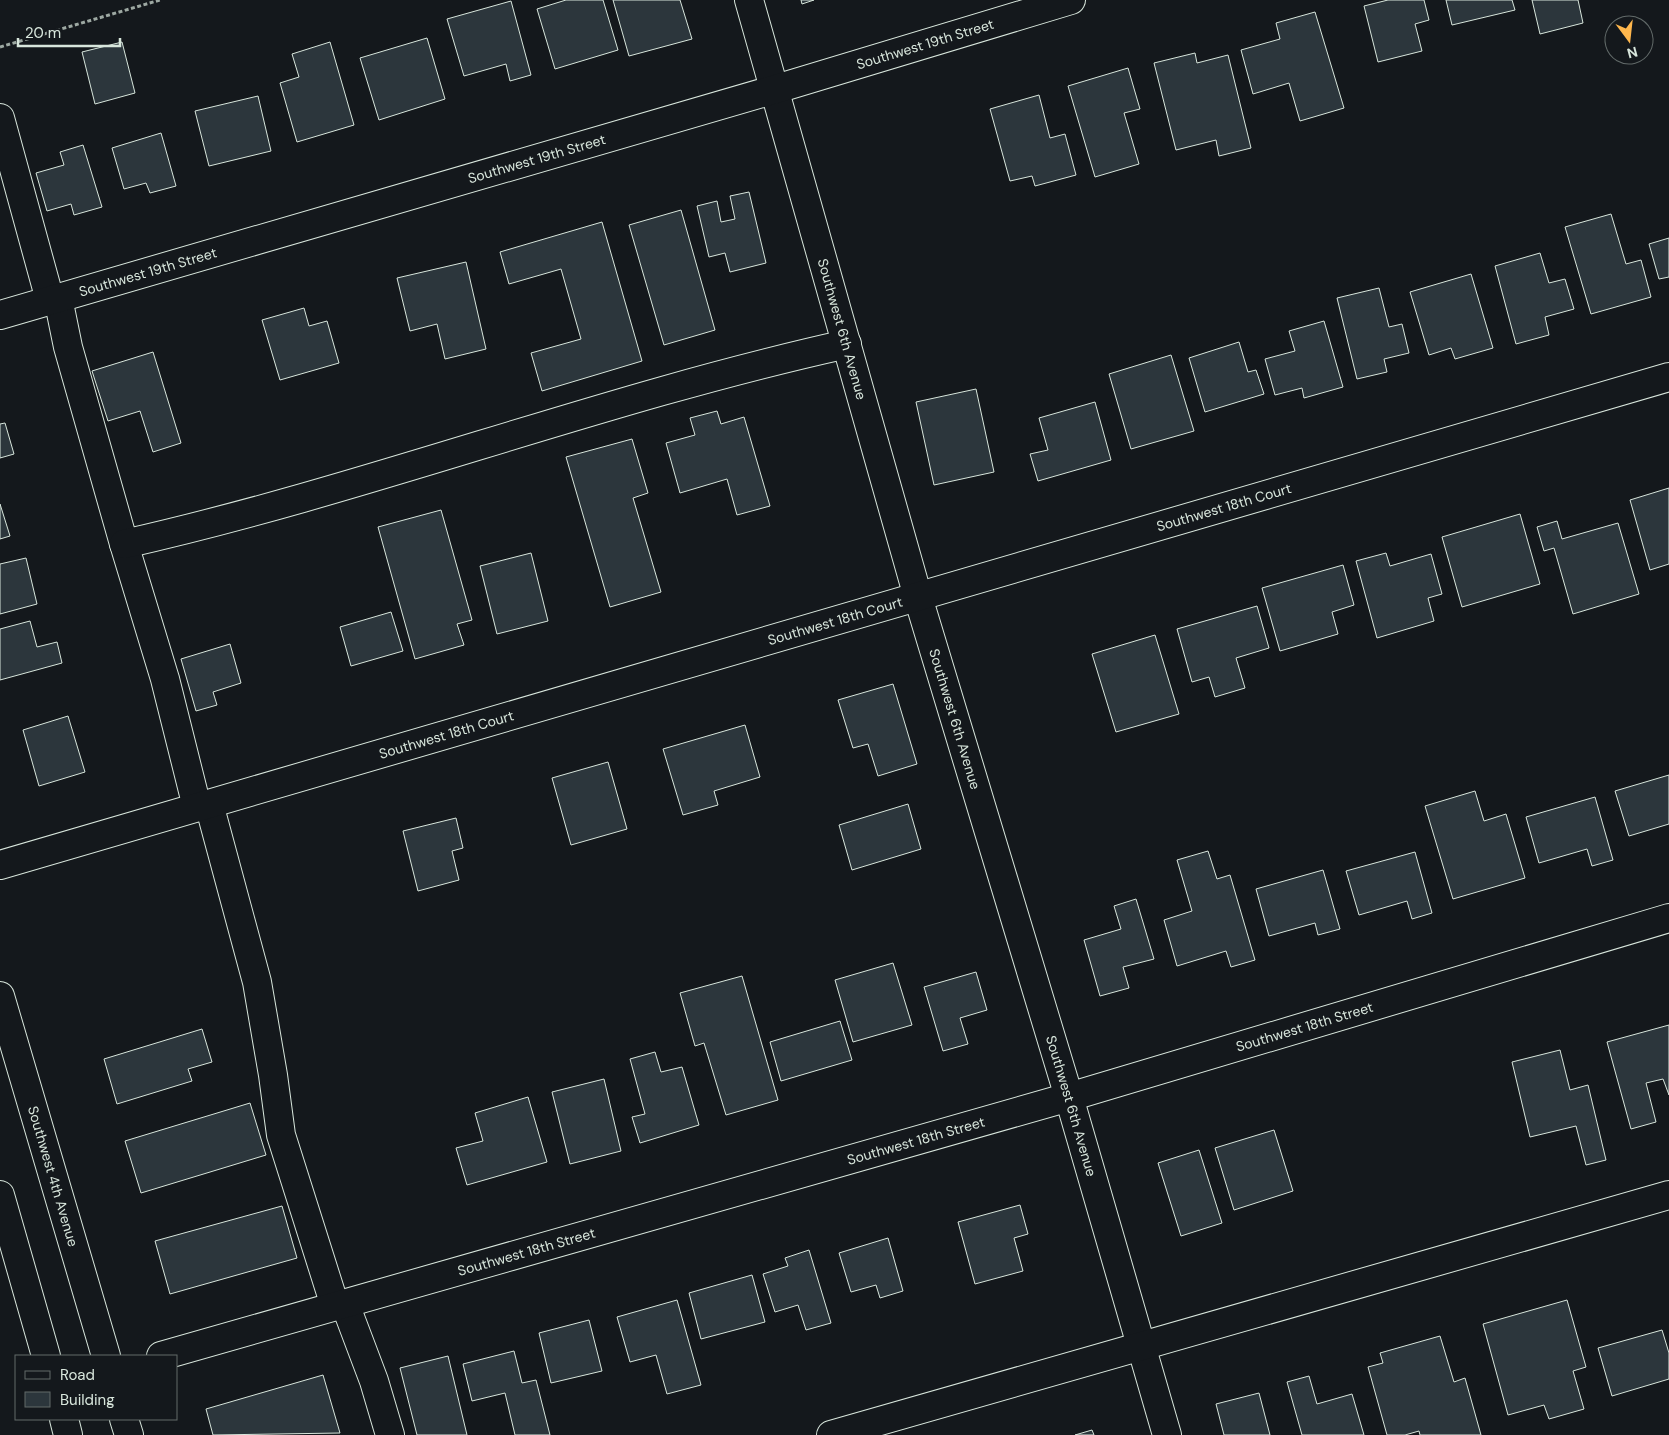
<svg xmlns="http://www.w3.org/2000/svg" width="1669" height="1435" viewBox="0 0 1669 1435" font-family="'DM Sans',sans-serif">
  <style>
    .building { fill: #2c363c; stroke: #d8e6dc }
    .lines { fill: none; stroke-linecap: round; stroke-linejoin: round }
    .minor-casing { stroke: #d8e6dc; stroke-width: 30 }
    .major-casing { stroke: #d8e6dc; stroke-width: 30 }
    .path { stroke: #9da8a2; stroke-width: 3; stroke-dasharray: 4 2.5; stroke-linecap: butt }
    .minor { stroke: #14181c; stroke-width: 28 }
    .major { stroke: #14181c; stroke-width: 28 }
    .labels { text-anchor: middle; stroke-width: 4; stroke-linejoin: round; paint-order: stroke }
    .street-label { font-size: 14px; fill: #d8e6dc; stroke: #14181c }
  </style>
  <rect width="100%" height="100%" fill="#14181c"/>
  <!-- building -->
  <path class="building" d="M566 0H603L618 50 555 69 537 9Z
    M613 0H680L692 39 629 56Z
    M801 0H814L802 4Z
    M1388 0H1424L1429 20 1415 24 1422 51 1378 62 1364 6Z
    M1446 0H1512L1515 10 1452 25Z
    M1532 0H1578L1583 23 1540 34Z
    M511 1 531 75 510 81 506 64 464 76 447 19Z
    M1315 12 1344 108 1300 121 1289 83 1253 94 1241 50 1280 39 1276 23Z
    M427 38 445 99 379 120 360 58Z
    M122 42 135 93 95 104 82 52Z
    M330 42 354 125 297 142 280 83 299 77 292 54Z
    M1195 53 1197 63 1228 55 1251 148 1219 156 1216 140 1176 150 1154 63Z
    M1128 68 1140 109 1124 113 1139 164 1095 177 1068 86Z
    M1039 95 1050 138 1065 134 1076 175 1035 186 1032 176 1010 181 990 109Z
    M258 96 271 151 209 166 195 111Z
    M161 133 176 186 150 193 146 183 124 189 112 148Z
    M83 145 102 207 74 215 71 204 47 211 36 173 64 165 60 152Z
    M749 192 766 263 730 272 725 253 709 257 697 206 717 201 721 222 735 219 730 196Z
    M681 210 715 330 664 345 629 225Z
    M1611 214 1626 264 1641 260 1651 297 1591 314 1565 227Z
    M602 222 642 361 542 391 531 353 581 339 561 269 509 284 500 252Z
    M1669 238V277L1659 279 1649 244Z
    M1540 253 1549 283 1565 279 1574 309 1545 317 1549 335 1516 344 1495 266Z
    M466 262 486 349 445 359 437 324 410 331 397 278Z
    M1471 274 1493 348 1455 359 1451 348 1429 355 1410 292Z
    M1379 288 1389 327 1402 324 1409 353 1384 359 1387 372 1357 379 1337 298Z
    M304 308 309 326 327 321 339 363 280 380 262 320Z
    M1324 321 1343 387 1304 398 1302 388 1275 395 1265 359 1295 351 1289 331Z
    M1239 342 1248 372 1256 370 1264 394 1205 412 1189 358Z
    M153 352 181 443 153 452 140 411 108 421 92 371Z
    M1171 355 1194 431 1131 449 1109 374Z
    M976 389 994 472 934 485 916 402Z
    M1095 402 1111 460 1038 481 1030 454 1048 450 1039 418Z
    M717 411 721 424 744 417 770 506 737 515 727 479 680 493 666 443 695 435 690 418Z
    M5 423 14 454 0 458V424Z
    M632 439 648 493 633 498 661 592 610 607 566 457Z
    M1669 488V564L1650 570 1630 500Z
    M0 504 10 536 0 539Z
    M441 510 472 620 457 624 464 645 415 659 378 527Z
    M1520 514 1540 584 1462 607 1442 537Z
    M1557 521 1562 539 1618 523 1639 594 1573 614 1554 548 1544 551 1537 527Z
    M531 553 548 621 497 634 480 566Z
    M1386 553 1390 566 1431 554 1442 594 1428 598 1434 621 1377 638 1356 561Z
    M26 558 37 604 0 614V564Z
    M1343 565 1354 605 1332 612 1338 634 1280 651 1262 588Z
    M1257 606 1269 648 1236 658 1245 688 1215 697 1209 677 1192 682 1177 629Z
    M391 612 403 651 351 666 340 627Z
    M30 621 37 647 57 642 62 663 0 680V629Z
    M1155 635 1179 714 1116 732 1092 654Z
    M230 644 241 683 213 692 217 705 196 711 181 659Z
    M893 684 917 764 878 776 868 744 853 748 838 700Z
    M68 716 85 772 39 786 23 730Z
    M745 725 760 777 714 791 718 805 683 815 663 749Z
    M608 762 627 829 571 845 552 778Z
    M1669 775V824L1629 836 1615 791Z
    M1475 791 1484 821 1506 814 1525 878 1453 899 1425 806Z
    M1595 797 1613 860 1592 866 1587 849 1539 863 1526 817Z
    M908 804 921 849 852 870 839 825Z
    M456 818 463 848 452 851 459 880 418 891 403 831Z
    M1208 851 1217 879 1230 875 1255 960 1231 967 1226 951 1177 966 1164 920 1192 911 1177 860Z
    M1415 852 1432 913 1412 919 1407 901 1359 915 1346 871Z
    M1323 870 1340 929 1318 935 1315 923 1269 936 1256 889Z
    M1136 899 1154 959 1123 967 1129 988 1100 996 1084 940 1121 929 1114 906Z
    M893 963 912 1025 853 1042 835 980Z
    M976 972 987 1010 960 1018 968 1044 943 1051 924 987Z
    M742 976 778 1100 726 1115 704 1043 695 1046 680 993Z
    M840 1021 852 1060 781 1081 770 1042Z
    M1669 1025V1095L1663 1079 1646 1083 1656 1122 1631 1129 1607 1042Z
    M202 1029 212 1062 188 1069 192 1081 117 1104 104 1059Z
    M1560 1050 1570 1090 1588 1085 1606 1160 1586 1165 1576 1126 1530 1137 1512 1062Z
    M655 1052 661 1072 682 1067 699 1125 640 1143 632 1117 645 1114 630 1059Z
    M604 1079 621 1151 570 1164 552 1092Z
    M528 1097 547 1162 467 1185 456 1148 483 1141 475 1113Z
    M250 1103 266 1155 141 1193 125 1141Z
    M1274 1130 1293 1191 1234 1210 1215 1148Z
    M1199 1150 1222 1223 1181 1236 1158 1163Z
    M1020 1205 1028 1234 1014 1238 1023 1271 975 1284 958 1222Z
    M282 1206 297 1258 170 1294 155 1241Z
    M888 1238 903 1291 880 1298 876 1285 851 1292 839 1253Z
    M809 1250 831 1323 806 1330 798 1305 775 1312 763 1274 788 1266 785 1258Z
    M752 1275 765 1322 701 1339 689 1293Z
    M677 1300 701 1385 667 1394 656 1355 630 1362 617 1317Z
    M1567 1300 1586 1367 1573 1371 1584 1409 1549 1419 1544 1405 1508 1415 1483 1324Z
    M589 1320 602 1371 551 1383 539 1333Z
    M1662 1330 1669 1353V1379L1612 1396 1598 1348Z
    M1440 1336 1454 1382 1465 1378 1481 1435H1420L1419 1431 1405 1435H1387L1368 1367 1383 1363 1380 1353Z
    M514 1351 522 1383 536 1380 550 1435H515L505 1393 472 1401 463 1364Z
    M448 1356 467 1435H417L400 1368Z
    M323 1375 340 1433 213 1435 206 1409Z
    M1309 1376 1317 1404 1352 1394 1364 1435H1302L1287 1382Z
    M1259 1393 1270 1435H1224L1216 1404Z
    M1092 1430 1094 1435H1075Z"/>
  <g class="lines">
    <!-- minor casing -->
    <g class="minor-casing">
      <g id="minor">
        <path id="s1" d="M749 0 918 597 1069 1097 1167 1435"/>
        <path d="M0 118 50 300"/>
        <path d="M58 298 68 347 124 544 165 679 197 807"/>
        <path id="s2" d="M0 315 776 89 1071 0"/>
        <path d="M124 544C368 489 602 398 847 344"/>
        <path d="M209 804 257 982 273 1075 281 1135 335 1306"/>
        <path id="s3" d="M0 865 1669 377"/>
        <path d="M345 1304 374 1381 390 1435"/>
        <path id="s4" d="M161 1356 1069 1097 1669 918"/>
        <path d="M831 1435 1669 1195"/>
      </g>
    </g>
    <!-- major casing -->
    <g class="major-casing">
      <g id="major">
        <path id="s5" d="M0 996 106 1356"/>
        <path d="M0 1195 46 1356"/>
        <path d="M64 1419 68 1435"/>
        <path d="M124 1419 129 1435"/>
      </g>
    </g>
    <!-- path -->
    <path class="path" d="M0 47 160 0"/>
    <!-- minor -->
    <use href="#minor" class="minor"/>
    <!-- major -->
    <use href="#major" class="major"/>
  </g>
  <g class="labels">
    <!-- street labels -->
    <g class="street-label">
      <text dy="5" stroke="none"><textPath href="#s2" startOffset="964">Southwest 19th Street</textPath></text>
      <text dy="5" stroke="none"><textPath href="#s2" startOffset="559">Southwest 19th Street</textPath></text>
      <text dy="5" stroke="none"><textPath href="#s2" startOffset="154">Southwest 19th Street</textPath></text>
      <text dy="5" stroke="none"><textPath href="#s1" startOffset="342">Southwest 6th Avenue</textPath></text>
      <text dy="5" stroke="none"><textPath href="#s3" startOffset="1275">Southwest 18th Court</textPath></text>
      <text dy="5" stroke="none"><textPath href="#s3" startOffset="870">Southwest 18th Court</textPath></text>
      <text dy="5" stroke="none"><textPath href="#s1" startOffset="748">Southwest 6th Avenue</textPath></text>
      <text dy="5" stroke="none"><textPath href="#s3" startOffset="465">Southwest 18th Court</textPath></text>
      <text dy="5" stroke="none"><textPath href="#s4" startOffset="1190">Southwest 18th Street</textPath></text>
      <text dy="5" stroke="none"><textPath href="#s1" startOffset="1152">Southwest 6th Avenue</textPath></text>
      <text dy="5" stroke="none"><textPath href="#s4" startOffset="785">Southwest 18th Street</textPath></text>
      <text dy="5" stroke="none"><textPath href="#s5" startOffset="188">Southwest 4th Avenue</textPath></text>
      <text dy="5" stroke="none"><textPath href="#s4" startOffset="380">Southwest 18th Street</textPath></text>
    </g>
  </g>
  <!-- legend -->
  <rect x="15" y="1355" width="162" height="65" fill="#14181c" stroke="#626a69"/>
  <rect x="25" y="1371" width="25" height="8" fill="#14181c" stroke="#626a69"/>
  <text x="60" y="1380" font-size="15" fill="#d8e6dc">Road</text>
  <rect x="25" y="1392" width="25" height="15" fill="#2c363c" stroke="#626a69"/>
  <text x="60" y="1405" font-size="15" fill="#d8e6dc">Building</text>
  <!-- north arrow -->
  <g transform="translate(1629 40) rotate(165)"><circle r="24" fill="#14181c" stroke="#626a69"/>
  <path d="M0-4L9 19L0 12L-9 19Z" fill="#ffb74d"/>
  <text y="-8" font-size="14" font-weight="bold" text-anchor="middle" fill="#d8e6dc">N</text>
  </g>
  <!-- scale -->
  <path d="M18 38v8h102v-8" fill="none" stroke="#d8e6dc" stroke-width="2.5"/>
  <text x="25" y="38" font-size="15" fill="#d8e6dc" stroke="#14181c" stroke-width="4" paint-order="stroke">20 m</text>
</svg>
